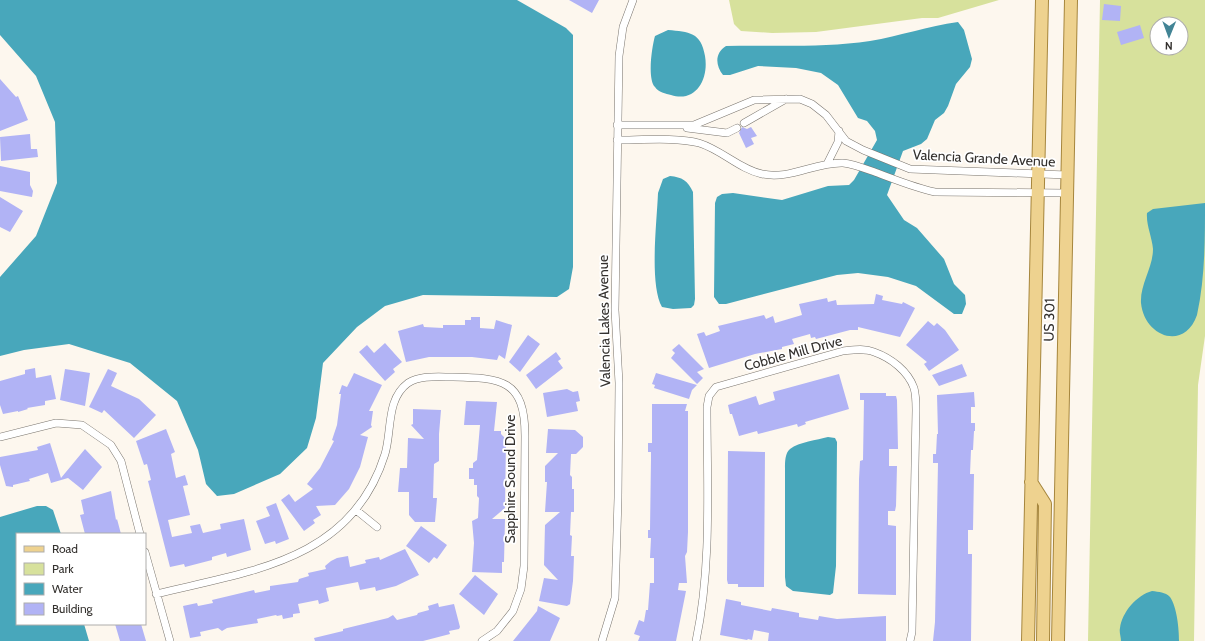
<svg xmlns="http://www.w3.org/2000/svg" width="1205" height="641" viewBox="0 0 1205 641" font-family="Cabin,sans-serif">
  <style>
    .green { fill: #d7e19c; fill-rule: evenodd }
    .water { fill: #48a7bb }
    .building { fill: #b1b3f5 }
    .lines { fill: none; stroke-linecap: round; stroke-linejoin: round }
    .minor-casing { stroke: #79746d; stroke-width: 8 }
    .primary-casing { stroke: #a6863d; stroke-width: 14 }
    .minor { stroke: #fff; stroke-width: 7 }
    .primary { stroke: #eed28f; stroke-width: 12 }
    .labels { text-anchor: middle; stroke-width: 3.5; stroke-linejoin: round; paint-order: stroke }
    .street-label { font-size: 14px; fill: #34312e; stroke: #fff }
  </style>
  <rect width="100%" height="100%" fill="#fdf7ee"/>
  <!-- green -->
  <path class="green" d="M729 0H999L938 18H922L816 32 772 33 741 31 734 24Z
    M1100 0H1205V336L1198 385 1194 641H1088ZM1157 24H1181V48H1157Z"/>
  <!-- water -->
  <path class="water" d="M0 0H517L566 28 573 35V267L569 289 557 297 423 295 385 306 357 327 323 363 316 418 307 448 280 474 234 494 217 496 206 484 198 450 177 401 130 363 69 344 24 350 0 356V277L36 236 57 183 55 122 36 76 0 35Z
    M958 22 964 30 972 59 970 67 956 84 948 106 944 113 935 120 927 139 921 144 903 151 887 195 904 220 917 228 944 259 954 284 965 295 966 304 962 314H954L916 286 888 277 858 273 837 275 726 304H719L714 297 715 203 717 197 722 194 733 193 782 200 828 186 849 185 854 180 877 140 875 131 867 121 858 118 838 85 821 73 796 68 758 66 730 75H723C715 65 715 53 726 46 774 45 823 48 870 41 900 36 928 26 958 22Z
    M668 30C689 32 701 32 705 56 709 79 696 103 671 95 666 94 658 92 655 87 647 79 652 46 655 36Z
    M670 176C682 177 688 181 693 192L695 299 694 305 691 308 673 309 662 307C649 284 657 221 658 193L663 179Z
    M1205 203C1205 240 1205 279 1197 315 1184 352 1144 336 1141 303 1140 284 1153 268 1153 249 1152 237 1146 225 1147 213L1153 209Z
    M828 437 835 438 837 442 836 566 833 593 830 595 793 591 786 586 785 577V468C785 462 785 453 790 449 799 442 817 440 828 437Z
    M37 506H46L53 510 61 534H17V624H84L89 641H0V517Z
    M1152 591C1159 592 1165 592 1170 597 1177 607 1179 629 1179 641H1121C1121 637 1119 632 1120 628 1122 612 1137 595 1152 591Z"/>
  <!-- building -->
  <path class="building" d="M569 0H599L592 13Z
    M1104 4 1121 6 1120 21 1102 20Z
    M1140 25 1144 38 1121 45 1117 32Z
    M0 79 16 97 18 96 28 120 0 131Z
    M742 127 747 129 751 127 757 136 751 138 754 144 746 148 739 133Z
    M30 134 31 149H37L38 157 1 161 0 137Z
    M0 166 30 172V185L33 191 32 197 0 191Z
    M0 197 23 211 10 232 0 227Z
    M876 294 883 296 882 300 902 304 903 302 915 308 900 337 858 327V330H850L816 339 815 337 811 338 810 334 792 339 794 344 782 347V349L755 354 709 368 697 334 704 332 706 336 720 331 718 326 764 315 766 319 773 316 775 323 802 315 799 304 827 298 828 302 836 300 837 305 874 304Z
    M471 317H480V328L494 329 496 320 512 325 505 359 499 355 497 360 472 357H429L406 362 398 331 423 324 424 327 443 328V325H465V320H471Z
    M928 321 934 326 937 323 945 330 959 350 929 371 924 364 927 362 906 345Z
    M528 335 540 344 520 372 509 362Z
    M385 343 402 362 393 369 395 372 385 381 359 352 367 345 374 353Z
    M679 344 704 369 697 372 703 378 697 384 671 358 675 353 672 350Z
    M556 352 561 359 558 361 563 368 536 389 526 375Z
    M962 364 967 376 939 386 932 375Z
    M35 368 36 378 51 375 56 399 45 401V405L27 408 28 409 18 412V411L3 414 0 405V381L25 374V370Z
    M65 369 90 373 85 406 60 400Z
    M108 369 117 373 111 386 139 399 156 415 134 438 104 410 102 413 89 407Z
    M354 373 382 385 369 411H373L371 425 372 427 360 435 368 437 360 467 349 489 335 505 316 506 321 515 313 520 315 523 304 531 281 500 289 494 295 502 313 489 307 484 320 468 334 441 332 440 337 425 341 394H339L342 385 347 387Z
    M656 373 697 385 692 390 689 399 654 388 655 385 652 384Z
    M839 374 849 409 805 422 806 424 798 427 797 424 758 434 757 431 739 436 732 414H730L728 405 756 396 759 405 775 400 773 392Z
    M567 389 573 392 578 391 580 401 576 402 578 411 547 417 543 393Z
    M974 392 975 407H971V423H975V431H974L973 450H971L970 474H974L973 530H968V554H972L971 641H933L935 622 938 463H933V454H936L937 434H938L937 395Z
    M860 393H886V396H896L897 400 898 449H889V466H897L896 506 895 511H888V525L896 526V595L858 594 859 479 860 461 863 460 864 400H860Z
    M466 401 497 402 494 431H501V434L506 439 505 508 492 519H505L504 562H502V573L472 572 474 543 472 521 478 518 479 498 477 496V485H474V479H469V468H473V463L477 460 480 425H464Z
    M652 404H687L685 411H688V532L687 552 685 556 687 583H679L678 590 686 591 676 641H638L640 636 634 634 639 620 644 622 646 610H648L650 583H654V558H650L651 538H648V530H650L651 459V452H648V443H652Z
    M413 409 441 410 439 434V461L434 464 433 498H437L435 522H415L409 515V492H398L400 468H407L408 438 424 439 411 425 413 424Z
    M166 429 175 452 171 454 176 478 185 475 188 485 183 486 190 515 168 520 172 537 192 533 190 526 200 524 203 533 221 529 220 524 244 519 251 550 227 557 226 553 212 557V560L185 567 184 564 170 567 148 481 151 480 147 464 144 465 136 441Z
    M548 429 575 430 583 437V447L576 454H571L570 475 572 477V489H574V512H571L570 535 572 536 571 556H574L573 581 570 604 567 606 539 601 544 578 558 580 544 565 545 525 560 512H545L547 482H545V466L558 453H546Z
    M50 443 61 478 85 449 102 467 83 490 68 478 51 483 48 473 29 479 30 481 13 485V487L6 486 0 465V457L38 450 37 447Z
    M728 451 765 452 764 587H738V584H728L727 580Z
    M111 491 116 520 117 519 121 534H85L80 515 84 514 81 500Z
    M276 503 289 539 276 544 275 541 265 544 256 521 270 516 266 507Z
    M421 526 447 545 437 559 434 557 429 563 406 546Z
    M405 549 419 575 396 586 376 591 375 587 360 590 358 582 326 588 329 601 319 604 318 600 298 604 300 613 293 614V617L283 619 282 615 277 616 276 615 257 619 258 623 227 628 222 631 218 628 200 632 201 636 190 638 183 606 197 603 198 606 213 603 212 600 254 590 255 593 270 590V586L298 582 299 579 309 576 308 573 326 569 325 566 331 561 337 558 348 556 350 567 366 563 365 560 379 557 380 560Z
    M475 575 498 594 484 615 459 594Z
    M726 599 741 602V605L771 611 772 608 799 613V617L818 620 819 616 837 619 886 616V641H768L769 633 754 630 752 640 748 639 747 640 720 635Z
    M438 603 439 607 454 604 460 627 459 629 449 631 450 634 423 641H315L314 638 343 631V629L388 618 393 615 397 620 417 615 418 613 429 610 428 606Z
    M538 606 560 618 550 641H513L537 611Z
    M115 624H141L146 641H120Z"/>
  <g class="lines">
    <!-- minor casing -->
    <g class="minor-casing">
      <path id="minor" d="M744 123 786 99
        M617 125H694L754 100 800 99 812 104 826 115 846 141 863 150 910 169 1067 175
        M687 128 727 133 737 128
        M617 140C640 140 678 137 699 143 722 150 739 169 762 174 790 180 815 162 843 163 855 164 868 170 880 174 899 181 916 188 935 192L1067 193
        M827 164 838 142 839 131
        M0 437 56 423 82 425 111 445 121 461 140 534
        M356 510 377 527
        M145 552 170 641
        M156 594C250 571 352 561 385 454 392 431 386 399 408 383 421 375 438 377 453 377 501 378 525 379 525 436L524 566 521 589 513 611 497 631 482 641
        M602 641 615 598 618 498 619 383 615 310 619 56 623 27 633 0
        M696 641C712 565 707 485 707 407L709 396 716 387 843 351C853 350 864 348 874 352 891 358 908 371 914 388 916 395 916 403 916 410L912 632 910 641"/>
    </g>
    <!-- primary casing -->
    <g class="primary-casing">
      <path id="primary" d="M1031 482 1045 504 1043 641
        M1028 641 1042 0
        M1058 641 1071 0"/>
    </g>
    <!-- minor -->
    <use href="#minor" class="minor"/>
    <!-- primary -->
    <use href="#primary" class="primary"/>
  </g>
  <g class="labels">
    <!-- street labels -->
    <g class="street-label">
      <text transform="translate(984 158) rotate(3)" y="5">Valencia Grande Avenue</text>
      <text transform="translate(1049 320) rotate(-89)" y="5">US 301</text>
      <text transform="translate(604 321) rotate(-91)" y="5">Valencia Lakes Avenue</text>
      <text transform="translate(793 353) rotate(-15)" y="5">Cobble Mill Drive</text>
      <text transform="translate(510 479) rotate(-90)" y="5">Sapphire Sound Drive</text>
    </g>
  </g>
  <!-- legend -->
  <rect x="16" y="533" width="130" height="92" fill="#ffffff" stroke="#aeadab"/>
  <rect x="24" y="546" width="20" height="6" fill="#eed28f" stroke="#aeadab"/>
  <text x="52" y="553" font-size="12" fill="#34312e">Road</text>
  <rect x="24" y="563" width="20" height="12" fill="#d7e19c" stroke="#aeadab"/>
  <text x="52" y="573" font-size="12" fill="#34312e">Park</text>
  <rect x="24" y="583" width="20" height="12" fill="#48a7bb" stroke="#aeadab"/>
  <text x="52" y="593" font-size="12" fill="#34312e">Water</text>
  <rect x="24" y="603" width="20" height="12" fill="#b1b3f5" stroke="#aeadab"/>
  <text x="52" y="613" font-size="12" fill="#34312e">Building</text>
  <!-- north arrow -->
  <g transform="translate(1169 36) rotate(181)"><circle r="19" fill="#ffffff" stroke="#aeadab"/>
  <path d="M0-3L7 15L0 10L-7 15Z" fill="#428495"/>
  <text y="-6" font-size="11" font-weight="bold" text-anchor="middle" fill="#34312e">N</text>
  </g>
</svg>
